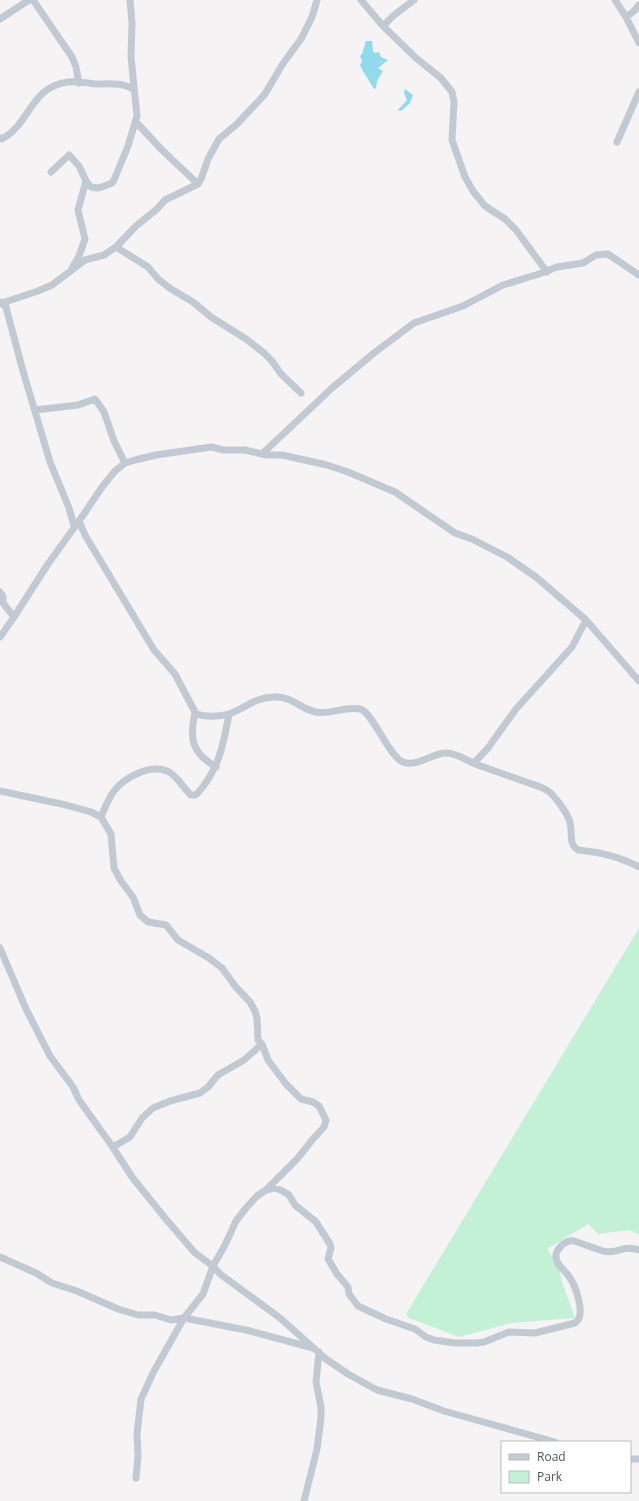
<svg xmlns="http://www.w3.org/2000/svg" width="639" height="1501" viewBox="0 0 639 1501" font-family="'Open Sans',sans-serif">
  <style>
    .green { fill: #c3f1d5 }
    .water { fill: #90daee }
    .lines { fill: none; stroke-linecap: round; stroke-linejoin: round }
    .street { stroke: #c1cad2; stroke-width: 7 }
  </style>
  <rect width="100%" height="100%" fill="#f5f3f3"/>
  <!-- green -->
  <path class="green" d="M639 928V1235L630 1230 598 1234 588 1224 547 1249 558 1265 563 1285 575 1318 511 1323 459 1337 409 1318 406 1314Z"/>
  <!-- water -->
  <path class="water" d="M366 41H372L373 51 375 53 379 52 381 57 388 60 378 68 383 71 377 81 376 88 374 89 363 71 360 65 362 61 360 56 362 54Z
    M405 89 413 95 410 103 401 111 398 110 407 100 404 93Z"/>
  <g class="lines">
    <!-- street -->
    <path class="street" d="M33 0 72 57 76 67 79 83
      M361 0 383 26 416 58 441 78 452 92 454 102 452 140 465 177 473 191 485 206 505 219 516 230 547 272
      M615 0 626 17 639 43
      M626 17 634 11 639 5
      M0 19 29 0
      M383 26 393 16 414 0
      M136 122 162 150 198 184
      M0 138 2 139C31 123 30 87 68 82 77 81 87 83 96 84 109 84 123 82 134 90
      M617 142 639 92
      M51 172 69 155 79 166 86 181 91 187 97 188 102 187 112 183 114 180 128 146 137 116 131 57 132 23 130 0
      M116 247 148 267 158 279 171 289 193 302 211 317 246 339 264 353 272 361 281 374 301 393
      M72 268 79 256 85 239 78 210 86 181
      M0 302 6 307 7 311 23 371 50 462 69 508 74 526
      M2 303 38 291 52 285 85 260 104 255 116 247 136 226 157 209 165 200 198 184 201 179 208 159 219 139 237 124 265 94 282 65 301 39 312 17 317 0
      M35 410 78 405 95 399 104 412 114 441 125 463
      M262 454 332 388 374 353 414 323 463 306 503 285 536 275 557 267 583 263 596 255 608 254 639 275
      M79 521 85 535 154 650 175 674 196 714C205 717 219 717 229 714 246 708 253 698 274 697 292 696 300 709 316 712 330 715 344 706 360 709 372 711 389 757 403 762 417 768 433 752 447 753 456 753 466 760 475 764 492 770 509 776 526 782 534 785 541 786 548 791 555 796 569 815 570 823 573 833 568 844 578 850 600 852 619 856 639 867
      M0 592 3 596V603L14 617
      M0 637 14 617 48 564 84 514 102 487 115 471 125 463 135 460 156 455 211 447 224 450H245L266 455H282L327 465 348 472 395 492 455 533 472 539 507 557 536 577 586 620 639 681
      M195 713C189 739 192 753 216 767
      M474 763 488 748 516 709 572 647 586 620
      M0 791 66 805 91 812 101 817 111 834 114 868 121 881 133 897 140 915 148 922 166 925 178 940 209 958 222 968 235 986 250 1002 255 1011 257 1018 258 1040 262 1044 268 1060 286 1084 301 1099 313 1102 319 1106 326 1120 324 1127 313 1139 297 1159 266 1190
      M101 817C105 808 108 799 114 791 124 778 149 764 167 771 177 775 183 788 191 795H196C219 770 223 746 229 714
      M0 948 26 1009 50 1056 73 1087 79 1100 112 1146 132 1177 165 1218 195 1253 213 1266 220 1274 280 1318 326 1359 348 1374 377 1390 412 1399 444 1411 555 1442
      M113 1147 130 1137 142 1118 153 1108 170 1101 200 1093 208 1087 218 1075 244 1060 262 1044
      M0 1257 36 1273 52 1283 77 1291 118 1309 138 1315H155L171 1320 184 1318 246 1330 313 1348
      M630 1459H639
      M136 1478 138 1456 137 1434 141 1399 154 1371 184 1318 203 1294 213 1266 225 1245 236 1221 246 1208 257 1196 266 1190 274 1188 281 1190 289 1195 295 1205 316 1222 330 1244 331 1248 328 1259 337 1274 348 1287 349 1294 358 1306 386 1319 415 1329 426 1337 434 1340 455 1343H476L484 1342 509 1332 535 1333 575 1323C587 1315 575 1284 568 1275 564 1270 556 1264 556 1257 555 1252 559 1248 563 1244 566 1242 570 1240 574 1241 584 1244 593 1248 603 1251 617 1255 623 1244 639 1250
      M304 1501 317 1449 321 1418V1407L316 1382 319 1352"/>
  </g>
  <!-- legend -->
  <rect x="501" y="1441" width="130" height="52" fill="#ffffff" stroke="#b7bbc0"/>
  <rect x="509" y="1454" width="20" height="6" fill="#c1cad2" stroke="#b7bbc0"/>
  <text x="537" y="1461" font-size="12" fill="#4a5661">Road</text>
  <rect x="509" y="1471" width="20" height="12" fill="#c3f1d5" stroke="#b7bbc0"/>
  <text x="537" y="1481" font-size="12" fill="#4a5661">Park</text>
</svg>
